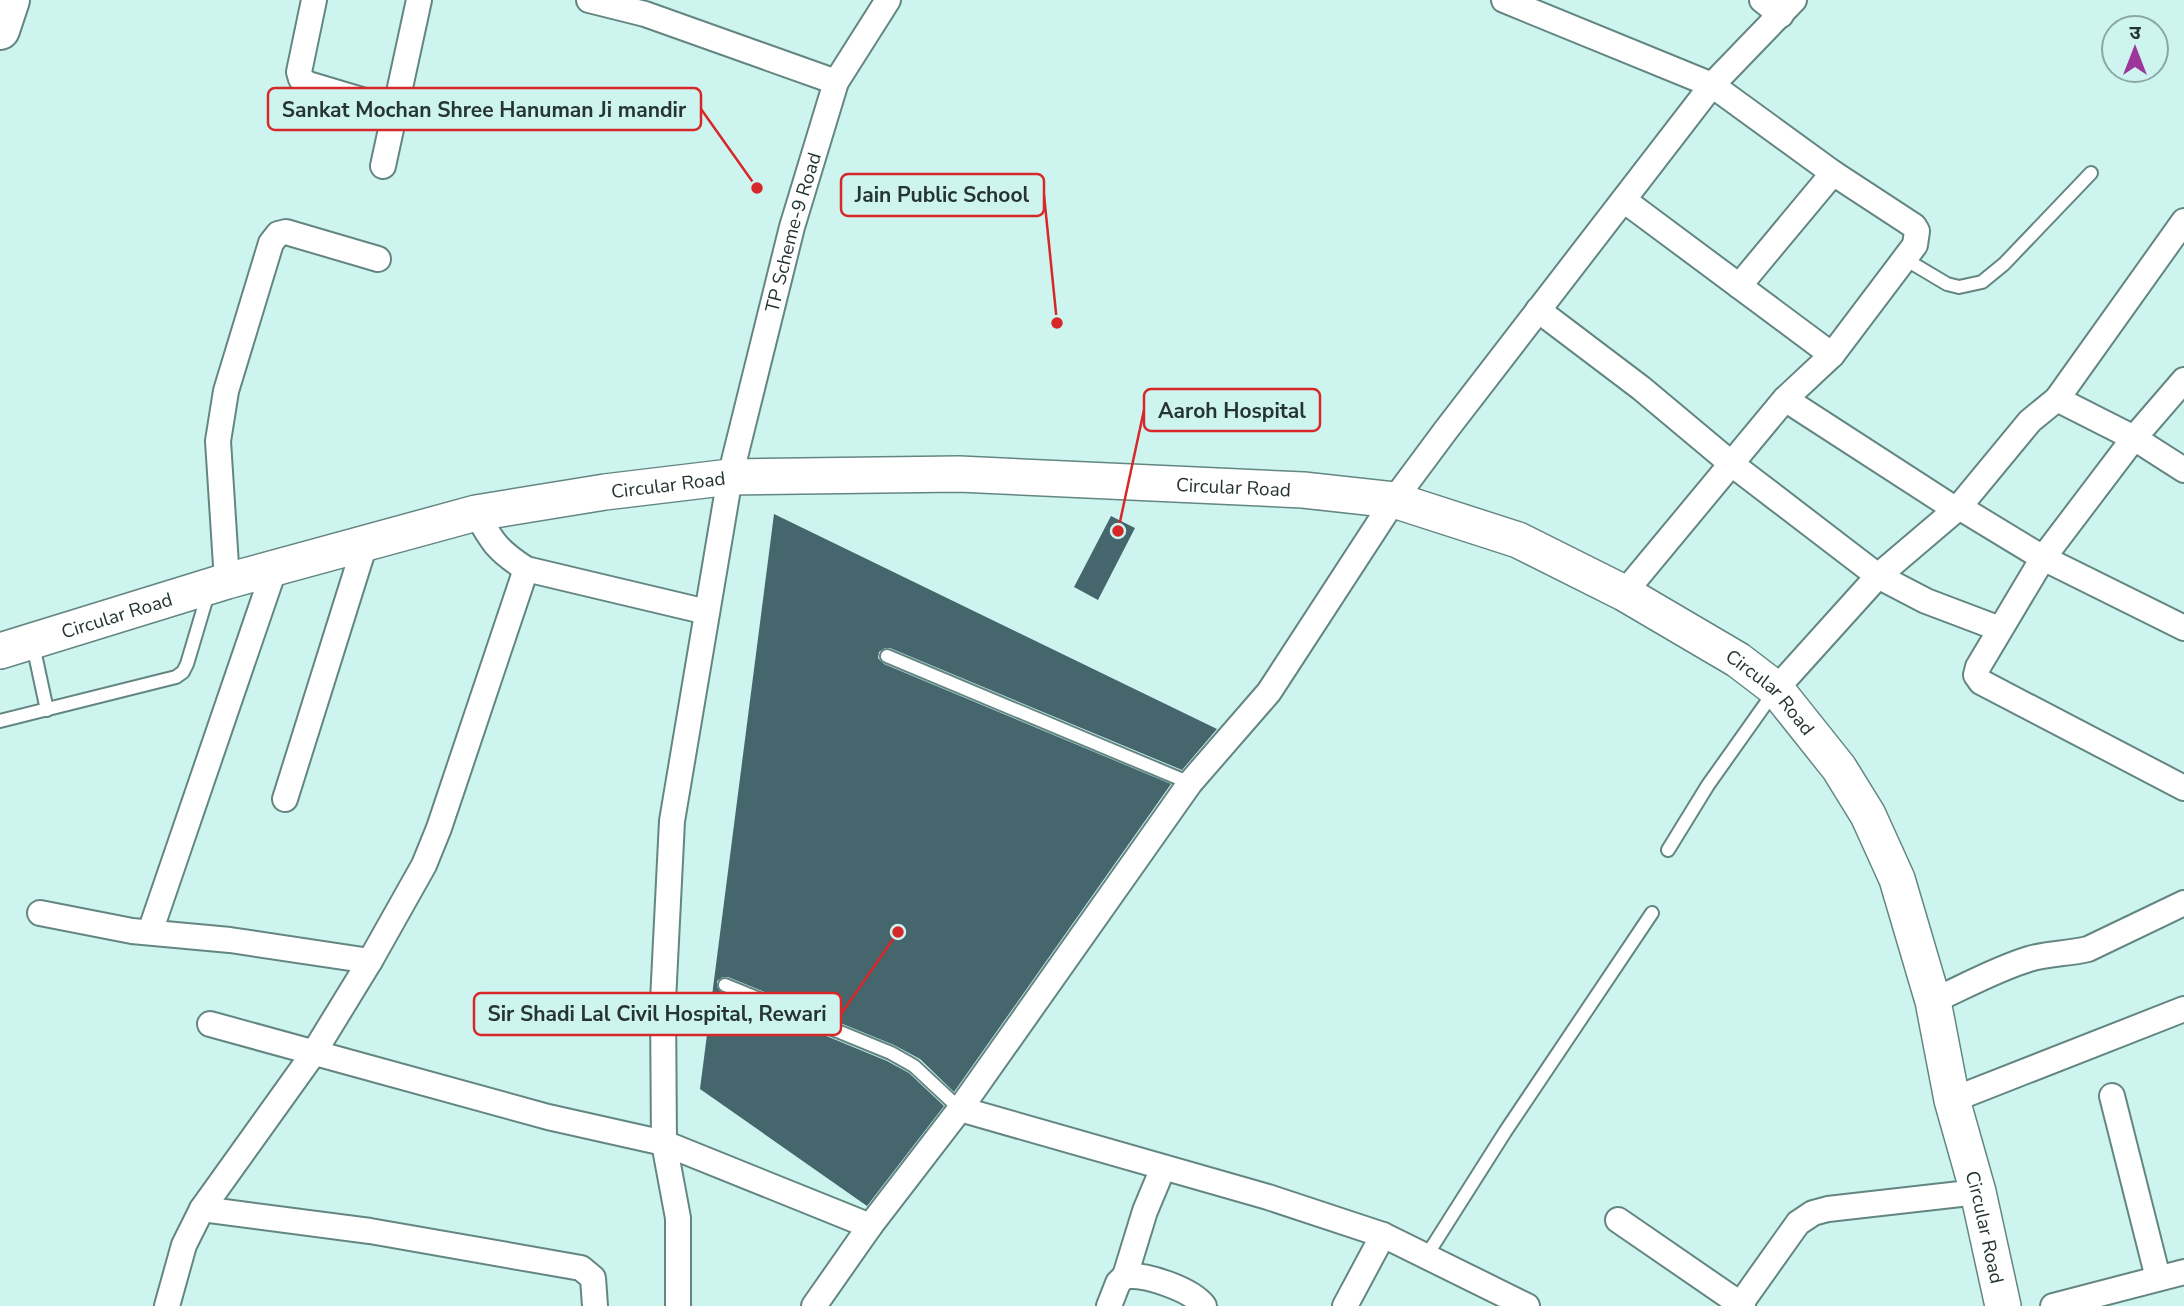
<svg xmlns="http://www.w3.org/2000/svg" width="2184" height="1306" viewBox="0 0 2184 1306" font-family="'Nunito Sans','Noto Sans Devanagari',sans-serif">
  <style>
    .building { fill: #46666e }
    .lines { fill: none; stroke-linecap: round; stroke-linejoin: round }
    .lane-casing { stroke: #638682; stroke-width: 16 }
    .street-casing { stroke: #638682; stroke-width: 28 }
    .secondary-casing { stroke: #638682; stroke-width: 38 }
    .primary-casing { stroke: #638682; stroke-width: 42 }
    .lane { stroke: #fff; stroke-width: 12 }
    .street { stroke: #fff; stroke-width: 24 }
    .secondary { stroke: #fff; stroke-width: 35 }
    .primary { stroke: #fff; stroke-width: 38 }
    .labels { text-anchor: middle; stroke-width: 7; stroke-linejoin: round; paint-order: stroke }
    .street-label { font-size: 19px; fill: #263433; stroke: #cef4f0 }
    .leader { fill: none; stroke: #d62828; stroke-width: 2.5 }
    .callout-dot { fill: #d62828; stroke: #cef4f0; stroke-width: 2.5 }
    .callout { fill: #cef4f0; stroke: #d62828; stroke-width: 2.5 }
    .callout-label { font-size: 21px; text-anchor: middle; font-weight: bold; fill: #263433 }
  </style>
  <rect width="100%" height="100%" fill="#cef4f0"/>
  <!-- building -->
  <path class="building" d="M774 514 1217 729 1182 770 890 648H885L879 652 878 658 884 664 1171 784 954 1092 920 1059 894 1045 728 977H723L717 981V987L722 993 887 1061 909 1073 944 1106 867 1206 700 1089Z
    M1111 516 1135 528 1098 600 1074 587Z"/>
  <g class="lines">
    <!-- lane casing -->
    <g class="lane-casing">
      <path id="lane" d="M1905 259 1947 284 1959 287 1982 282 2004 264 2091 173
        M33 645 47 710
        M887 656 1190 783
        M0 721 176 677 183 672 187 664 209 590
        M1668 850 1708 785 1774 692
        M725 985 891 1053 914 1066 960 1109
        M1427 1255 1505 1132 1652 913"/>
    </g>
    <!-- street casing -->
    <g class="street-casing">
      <g id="street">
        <path d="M314 0 299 72 301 79 308 84 395 110"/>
        <path d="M589 0 645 14 836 82"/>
        <path d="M1504 0 1712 85 1833 173 1914 226 1917 231 1915 245 1832 355 1785 399 1624 593"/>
        <path d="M1762 0 1781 15"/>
        <path d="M383 166 419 0"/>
        <path d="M1625 201 1832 355"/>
        <path d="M1739 286 1833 173"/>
        <path d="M1538 310 1641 388 1733 465 1878 576 1926 601 2000 629"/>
        <path d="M2184 380 2134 438 2043 558 1978 667 1976 675 1981 682 2184 788"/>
        <path d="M1785 399 1955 509"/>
        <path d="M2057 399 2134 438 2184 470"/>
        <path d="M1959 507 2043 558 2184 628"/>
        <path d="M476 513C493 543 497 550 526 569L707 612"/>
        <path d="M227 581 218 441 226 391 271 243 278 234 286 232 378 259"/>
        <path d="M1776 689 1878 576 1959 507 2030 421 2057 399 2184 221"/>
        <path d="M285 799 365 544"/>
        <path d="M40 913 132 931 230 940 370 961"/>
        <path d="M150 932 274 570"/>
        <path d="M1933 1001C1964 987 1996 969 2029 959 2048 953 2068 954 2088 949L2184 903"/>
        <path d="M210 1024 548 1117 664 1143 870 1226"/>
        <path d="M2112 1096 2158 1278"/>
        <path d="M1952 1100 2184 1009"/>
        <path d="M960 1109 1268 1197 1383 1235 1527 1306"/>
        <path d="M202 1209 370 1231 581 1268 593 1278 595 1306"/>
        <path d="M1618 1220 1743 1306"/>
        <path d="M1125 1276 1145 1211 1163 1168"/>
        <path d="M167 1306 184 1245 202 1209 313 1054 370 961 424 865 439 828 526 569"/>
        <path id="s1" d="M678 1306V1218L664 1143 663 1001 672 821 730 477 792 227 836 82 888 0"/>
        <path d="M814 1306 870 1226 960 1109 1190 783 1269 692 1394 500 1446 430 1712 85 1794 0"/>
        <path d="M1109 1306 1118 1283 1125 1276C1146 1274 1191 1289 1204 1306"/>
        <path d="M1345 1306 1383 1235"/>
        <path d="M1739 1306 1798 1223 1813 1213 1828 1209 1978 1192"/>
        <path d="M2053 1306 2184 1272"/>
      </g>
    </g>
    <!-- secondary casing -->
    <g class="secondary-casing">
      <g id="secondary">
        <path id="s2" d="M0 651 227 581 476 513 605 492 730 477 959 474 1303 490 1394 500 1518 540 1624 593 1738 660 1776 689 1839 768 1868 815 1897 879 1933 1001 1952 1100 1978 1192 2003 1306"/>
      </g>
    </g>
    <!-- primary casing -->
    <g class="primary-casing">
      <path id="primary" d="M0 30 10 0"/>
    </g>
    <!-- lane -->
    <use href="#lane" class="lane"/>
    <!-- street -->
    <use href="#street" class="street"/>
    <!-- secondary -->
    <use href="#secondary" class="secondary"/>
    <!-- primary -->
    <use href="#primary" class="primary"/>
  </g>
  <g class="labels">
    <!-- street labels -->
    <g class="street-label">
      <text dy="7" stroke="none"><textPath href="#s1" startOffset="1088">TP Scheme-9 Road</textPath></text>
      <text dy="7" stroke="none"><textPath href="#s2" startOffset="690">Circular Road</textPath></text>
      <text dy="7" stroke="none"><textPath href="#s2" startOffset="1256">Circular Road</textPath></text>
      <text dy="7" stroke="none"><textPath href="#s2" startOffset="122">Circular Road</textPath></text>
      <text dy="7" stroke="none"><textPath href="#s2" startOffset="1844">Circular Road</textPath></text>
      <text dy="7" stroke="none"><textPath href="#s2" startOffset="2432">Circular Road</textPath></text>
    </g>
  </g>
  <!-- callouts -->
  <path class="leader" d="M757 188L701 109M1057 323L1044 195M1118 531L1144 410M898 932L841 1014"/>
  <g class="callout-dot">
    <circle cx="757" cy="188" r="7"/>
    <circle cx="1057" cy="323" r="7"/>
    <circle cx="1118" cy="531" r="7"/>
    <circle cx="898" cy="932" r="7"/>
  </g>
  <g class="callout">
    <rect x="268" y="88" width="433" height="42" rx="7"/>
    <rect x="841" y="174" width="203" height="42" rx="7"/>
    <rect x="1144" y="389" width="176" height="42" rx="7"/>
    <rect x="474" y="993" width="367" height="42" rx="7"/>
  </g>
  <g class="callout-label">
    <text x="484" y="117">Sankat Mochan Shree Hanuman Ji mandir</text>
    <text x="942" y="202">Jain Public School</text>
    <text x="1232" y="418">Aaroh Hospital</text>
    <text x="657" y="1021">Sir Shadi Lal Civil Hospital, Rewari</text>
  </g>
  <!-- north arrow -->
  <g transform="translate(2135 49)"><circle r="33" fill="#cef4f0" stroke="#8ba7a4" stroke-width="2"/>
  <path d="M0-5L12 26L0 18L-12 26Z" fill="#9d369b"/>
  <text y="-10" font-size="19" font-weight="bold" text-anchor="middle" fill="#263433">उ</text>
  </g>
</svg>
